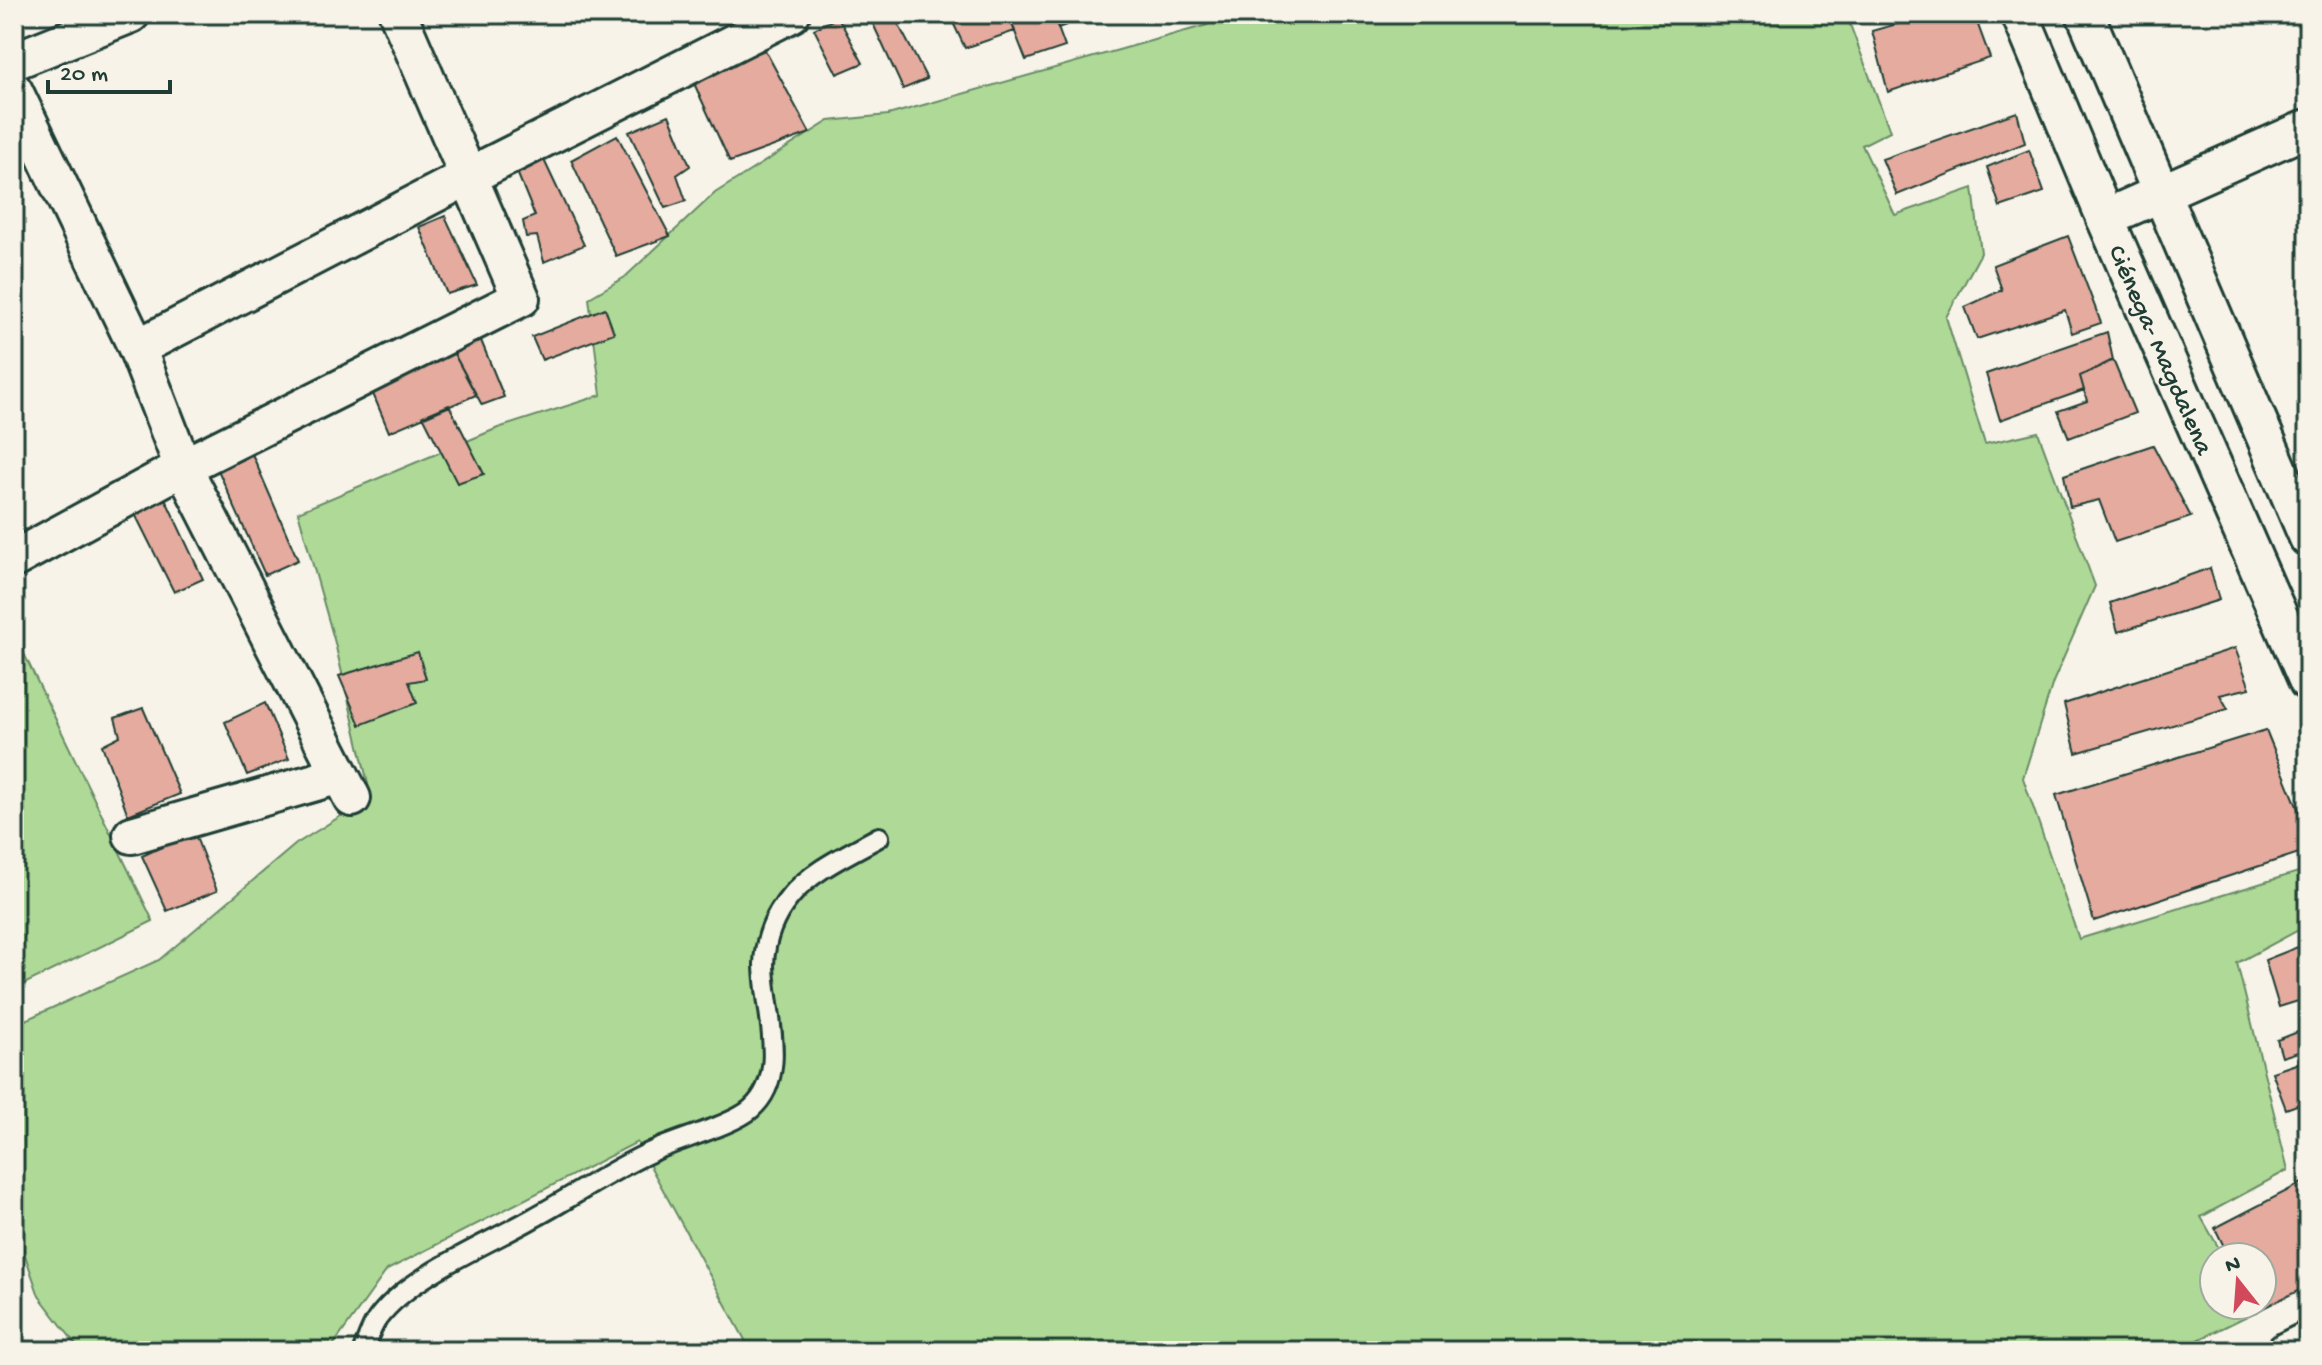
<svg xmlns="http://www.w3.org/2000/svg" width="2322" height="1365" viewBox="0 0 2322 1365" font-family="'Gochi Hand',sans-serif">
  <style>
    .green { fill: #afd997; stroke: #678b66; stroke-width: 2 }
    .building { fill: #e4ab9e; stroke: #1f3d34; stroke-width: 2 }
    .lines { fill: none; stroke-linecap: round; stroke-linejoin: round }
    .service-casing { stroke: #1f3d34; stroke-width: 24 }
    .minor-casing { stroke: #1f3d34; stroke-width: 42 }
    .service { stroke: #f7f3e8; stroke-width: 18 }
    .minor { stroke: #f7f3e8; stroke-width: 36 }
    .labels { text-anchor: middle; stroke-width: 6; stroke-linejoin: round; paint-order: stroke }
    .street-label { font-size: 26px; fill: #1f3d34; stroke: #f7f3e8 }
  </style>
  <rect width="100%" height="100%" fill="#f7f3e8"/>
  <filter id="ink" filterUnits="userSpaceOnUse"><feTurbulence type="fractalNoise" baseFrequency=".0125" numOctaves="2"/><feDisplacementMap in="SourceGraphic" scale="16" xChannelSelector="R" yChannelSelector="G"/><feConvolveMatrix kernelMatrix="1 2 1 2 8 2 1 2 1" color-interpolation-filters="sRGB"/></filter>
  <g filter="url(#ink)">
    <!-- green -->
    <path class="green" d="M1220 14H1846L1890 131 1862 145 1895 215 1973 188 1981 253 1946 317 1985 444 2038 432 2095 586 2053 682 2023 778 2079 939 2308 869V925L2237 963 2288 1170 2201 1217 2224 1257H2214V1305H2251L2255 1312 2176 1351H751L637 1142 387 1270 329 1351H81L39 1296 14 1223V1025L159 960 296 844 371 797 335 643 298 512 498 428 601 395 589 298 625 277 715 193 829 121 888 115 1207 25Z
      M14 633 153 921 14 989Z"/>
    <!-- building -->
    <path class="building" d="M872 14H893L927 79 903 89 869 15Z
      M949 14H1008L1015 31 965 48Z
      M1008 14H1053L1065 47 1026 60Z
      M1053 14H1091V16L1058 28Z
      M1932 14H1974L1990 58 1888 92 1872 31Z
      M838 17 863 63 837 74 814 29Z
      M765 50 810 133 730 162 692 79Z
      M2017 112 2025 143 1897 195 1882 159Z
      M669 115 690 166 677 175 686 201 665 208 629 132Z
      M617 135 670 236 616 256 571 160Z
      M2029 150 2044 192 2000 207 1987 167Z
      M544 160 584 245 544 262 537 236 526 237 523 221 535 216 517 172Z
      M445 216 477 285 447 294 419 227Z
      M2068 236 2101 323 2072 333 2065 310 1977 339 1965 307 2002 290 1993 265Z
      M605 308 614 333 542 360 532 337Z
      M2107 332 2113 360 2080 376 2084 390 2000 420 1986 374Z
      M480 338 504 397 482 405 452 350Z
      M452 350 476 395 389 432 368 382Z
      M2113 360 2135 413 2069 438 2058 411 2087 401 2080 376Z
      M449 405 484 474 457 483 423 416Z
      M2153 445 2191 517 2115 542 2099 500 2070 507 2064 475Z
      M249 447 298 560 265 575 214 461Z
      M164 496 203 579 174 592 132 508Z
      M2210 568 2219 600 2118 632 2110 603Z
      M2235 648 2250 688 2220 695 2228 709 2076 753 2064 704Z
      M418 652 426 679 409 682 417 703 360 725 339 676Z
      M265 703 289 759 247 775 225 722Z
      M143 708 180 794 128 815 102 745 120 736 115 718Z
      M2266 730 2308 833V850L2094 921 2056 795Z
      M194 832 217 891 167 911 142 856Z
      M2308 943V998L2279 1007 2265 960Z
      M2308 1028V1049L2282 1057 2277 1040Z
      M2308 1060V1101L2286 1109 2272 1072Z
      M2306 1181 2308 1286 2255 1312 2251 1305H2262V1257H2229L2215 1228Z"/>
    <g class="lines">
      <!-- service casing -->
      <g class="service-casing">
        <path id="service" d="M363 1351C367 1341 371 1327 378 1318 410 1275 488 1244 535 1217 574 1196 611 1170 651 1152 676 1140 733 1125 751 1109 791 1074 764 1009 764 964 765 940 774 916 790 897 812 870 849 854 879 837"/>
      </g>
      <!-- minor casing -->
      <g class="minor-casing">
        <g id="minor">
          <path id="s1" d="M2020 14 2105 218 2308 682"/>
          <path d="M2085 14 2308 538"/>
          <path d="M14 61 131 14"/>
          <path d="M14 91 137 348 183 467 352 798"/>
          <path d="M2105 218 2308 128"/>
          <path d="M137 348 467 177 791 14"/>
          <path d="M14 559 183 467 521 298 398 14"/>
          <path d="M132 835 340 775"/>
          <path d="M2286 1351 2308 1340"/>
        </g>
      </g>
      <!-- service -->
      <use href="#service" class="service"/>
      <!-- minor -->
      <use href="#minor" class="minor"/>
    </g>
  </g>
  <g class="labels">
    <!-- street labels -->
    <g class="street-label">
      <text dy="9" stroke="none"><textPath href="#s1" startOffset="364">Ciénega- Magdalena</textPath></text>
    </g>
  </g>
  <!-- margin -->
  <rect width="2322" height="1365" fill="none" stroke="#f7f3e8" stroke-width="48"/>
  <rect x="24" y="24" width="2274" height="1317" fill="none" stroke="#1f3d34" stroke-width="3" filter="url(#ink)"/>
  <!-- north arrow -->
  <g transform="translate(2238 1281) rotate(343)"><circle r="38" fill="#f7f3e8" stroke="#a1aaa0" stroke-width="2"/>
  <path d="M0-6L14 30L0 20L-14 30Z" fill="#d1495b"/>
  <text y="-12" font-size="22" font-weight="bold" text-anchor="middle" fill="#1f3d34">N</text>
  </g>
  <!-- scale -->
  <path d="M48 80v12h122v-12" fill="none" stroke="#1f3d34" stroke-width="4"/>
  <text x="60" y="80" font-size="24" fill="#1f3d34" stroke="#f7f3e8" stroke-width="6" paint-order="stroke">20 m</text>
</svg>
